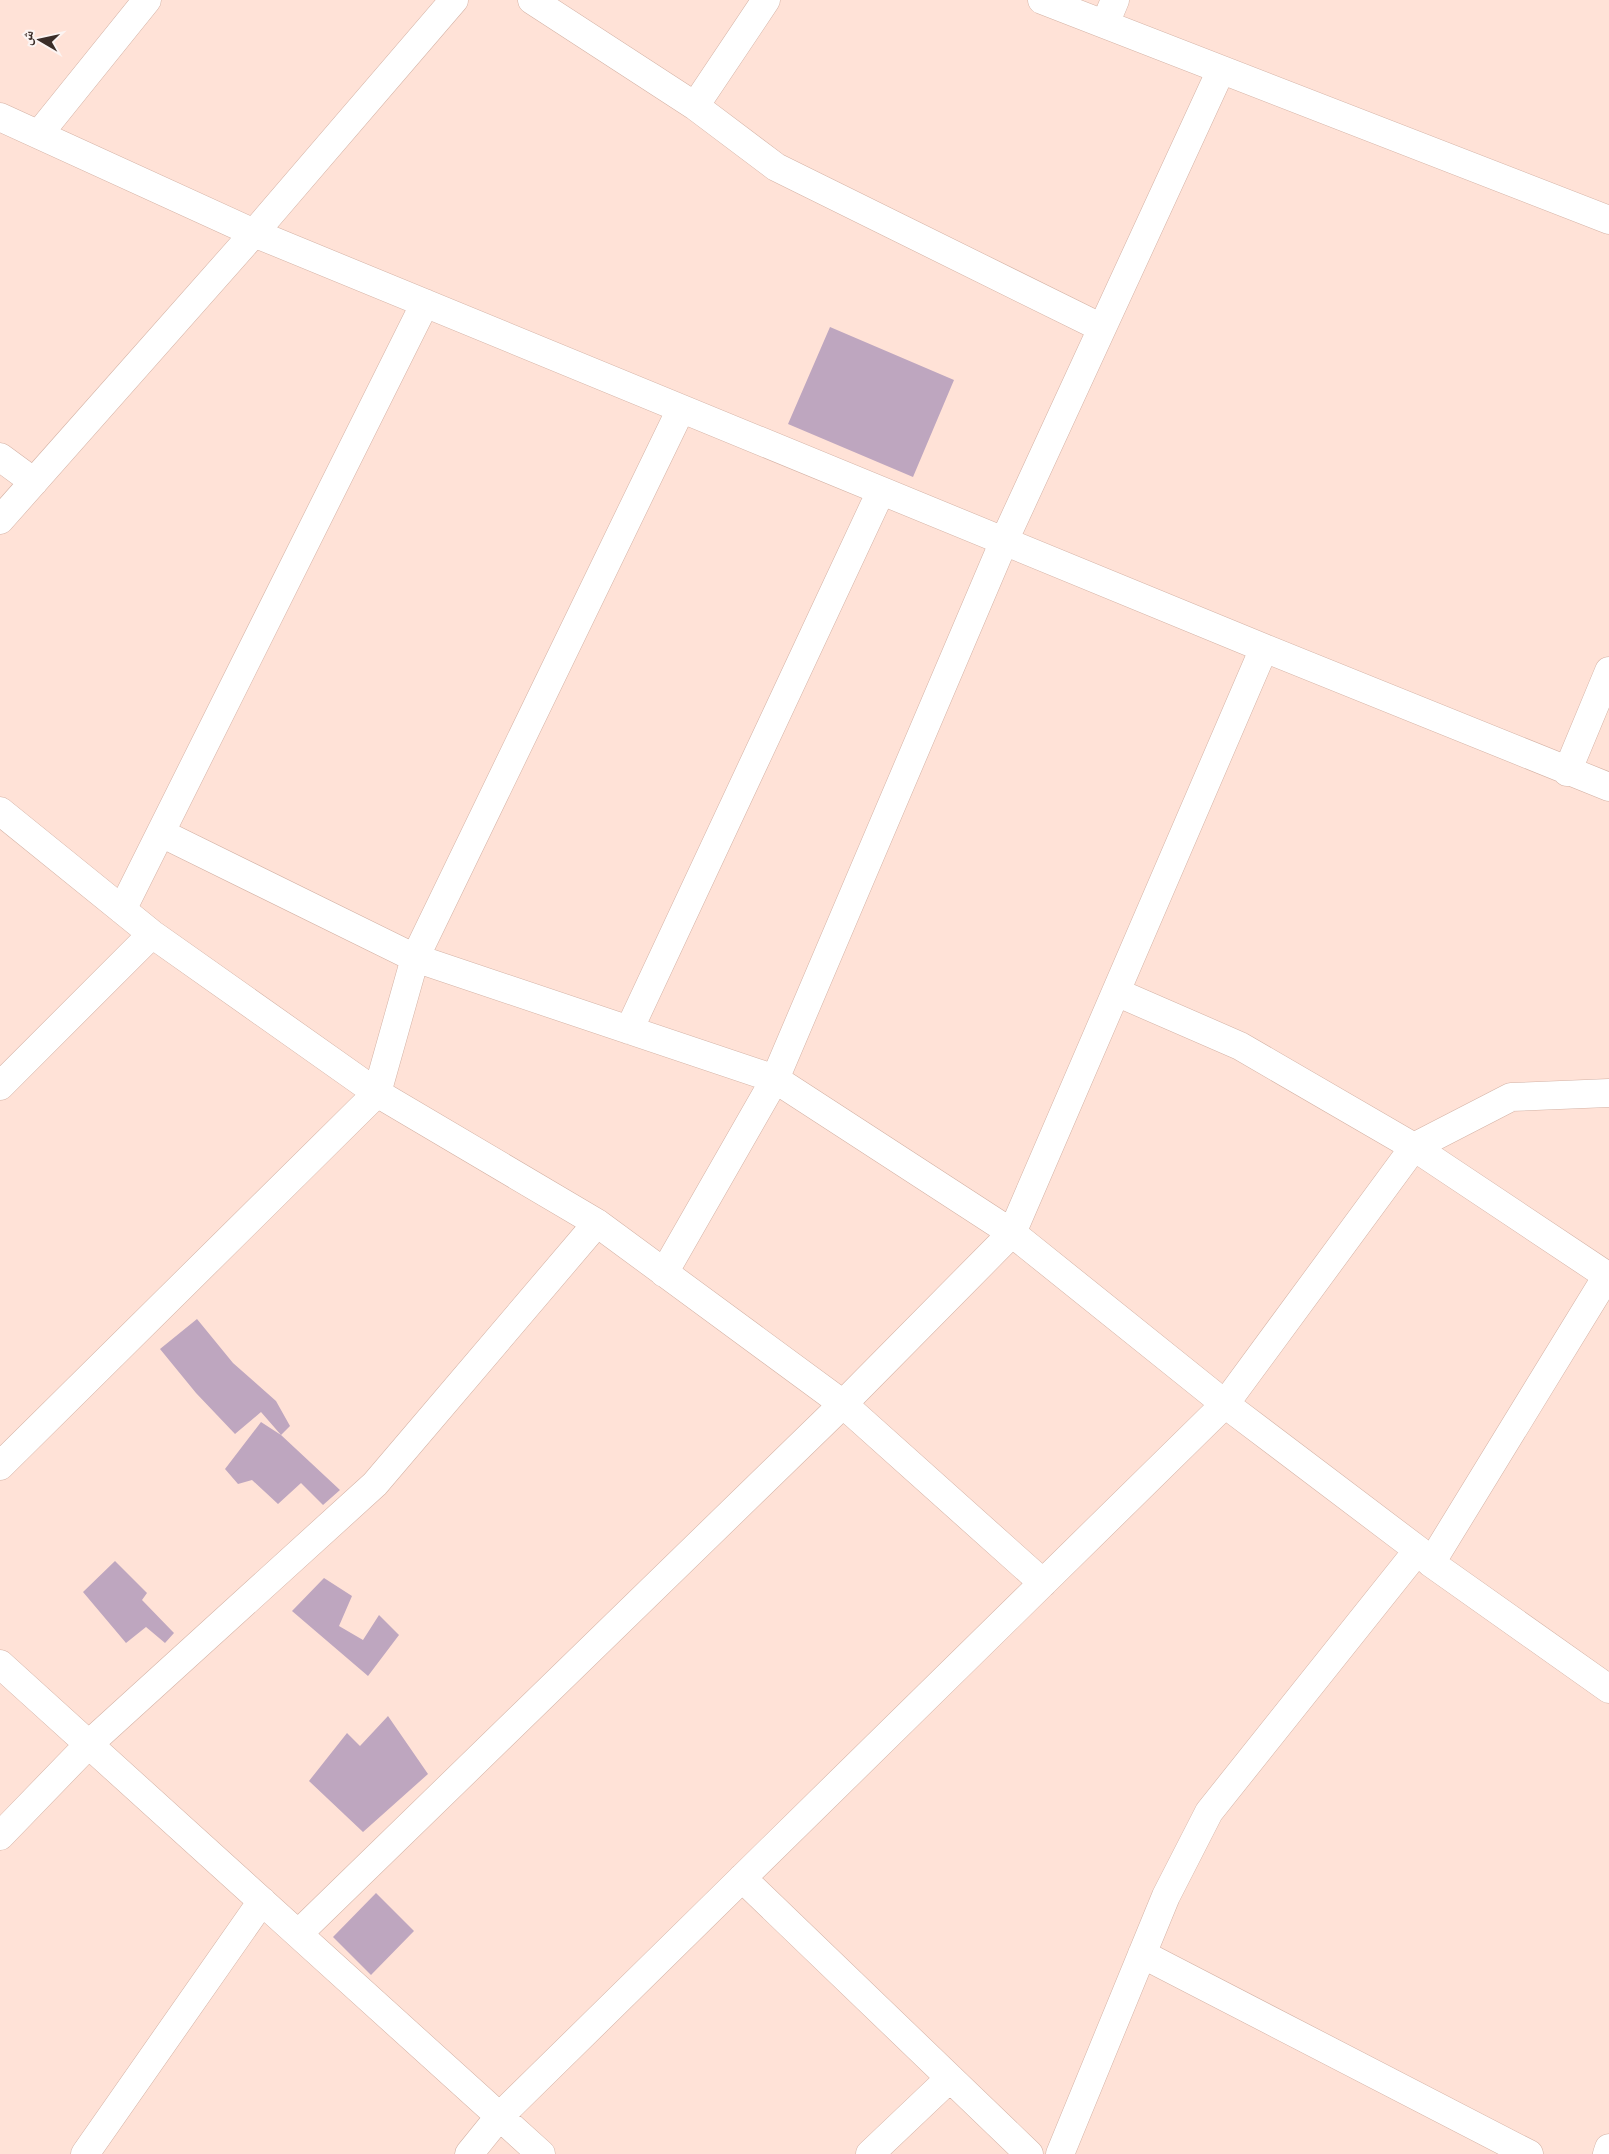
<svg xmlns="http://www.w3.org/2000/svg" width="1609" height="2154" viewBox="0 0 1609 2154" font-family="Arial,'Noto Naskh Arabic',sans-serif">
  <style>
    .building { fill: #bea6bf }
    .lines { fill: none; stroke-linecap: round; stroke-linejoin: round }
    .minor-casing { stroke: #d4b2a5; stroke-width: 29 }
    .minor { stroke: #fff; stroke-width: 28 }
  </style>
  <rect width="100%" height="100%" fill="#ffe2d7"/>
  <!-- building -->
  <path class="building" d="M830 327 954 380 913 477 788 424Z
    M197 1319 233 1363 276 1401 290 1426 281 1435 340 1490 323 1505 301 1483 278 1504 252 1480 238 1484 225 1469 261 1422 281 1435 261 1412 235 1434 196 1393 160 1349Z
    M115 1561 147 1593 142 1600 174 1633 165 1643 146 1627 126 1643 83 1592Z
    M324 1578 352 1596 339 1626 363 1640 379 1615 399 1635 368 1676 292 1611Z
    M388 1716 428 1774 363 1832 309 1781 347 1733 360 1746Z
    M376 1893 414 1931 371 1975 333 1937Z"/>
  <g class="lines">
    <!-- minor casing -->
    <g class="minor-casing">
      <path id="minor" d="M532 0 695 106 776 167 1102 328
        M1042 0 1609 220
        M1105 24 1115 0
        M695 106 766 0
        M0 117 254 233 1264 648 1609 787
        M39 134 147 0
        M0 457 34 482
        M0 520 254 233 454 0
        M1567 772 1609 671
        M0 811 152 934 377 1093 597 1223 843 1404 1043 1583
        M161 833 415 958 775 1079 1012 1233 1225 1404 1418 1550 1431 1563 1609 1689
        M122 910 425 303
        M1116 992 1240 1046 1414 1147 1609 1277
        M629 1030 881 491
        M0 1086 152 934
        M664 1273 775 1079 1004 541 1221 70
        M0 1466 377 1093 415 958 681 409
        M1431 1563 1607 1276
        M0 1664 541 2154
        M0 1836 89 1744 375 1484 597 1223
        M742 1878 1029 2154
        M298 1934 843 1404 1012 1233 1264 648
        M1142 1954 1529 2154
        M85 2154 262 1901
        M469 2154 499 2117 1225 1404 1414 1147 1511 1097 1609 1093
        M870 2154 950 2078
        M1060 2154 1166 1896 1209 1812 1418 1550
        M1607 2154 1609 2148"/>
    </g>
    <!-- minor -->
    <use href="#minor" class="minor"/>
  </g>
  <!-- north arrow -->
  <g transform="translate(40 40) rotate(279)" stroke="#fcf4f2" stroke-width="4" paint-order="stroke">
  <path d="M0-4L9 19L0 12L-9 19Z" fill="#3b2d28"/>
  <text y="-8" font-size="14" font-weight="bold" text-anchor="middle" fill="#3b2d28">ش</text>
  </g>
</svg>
